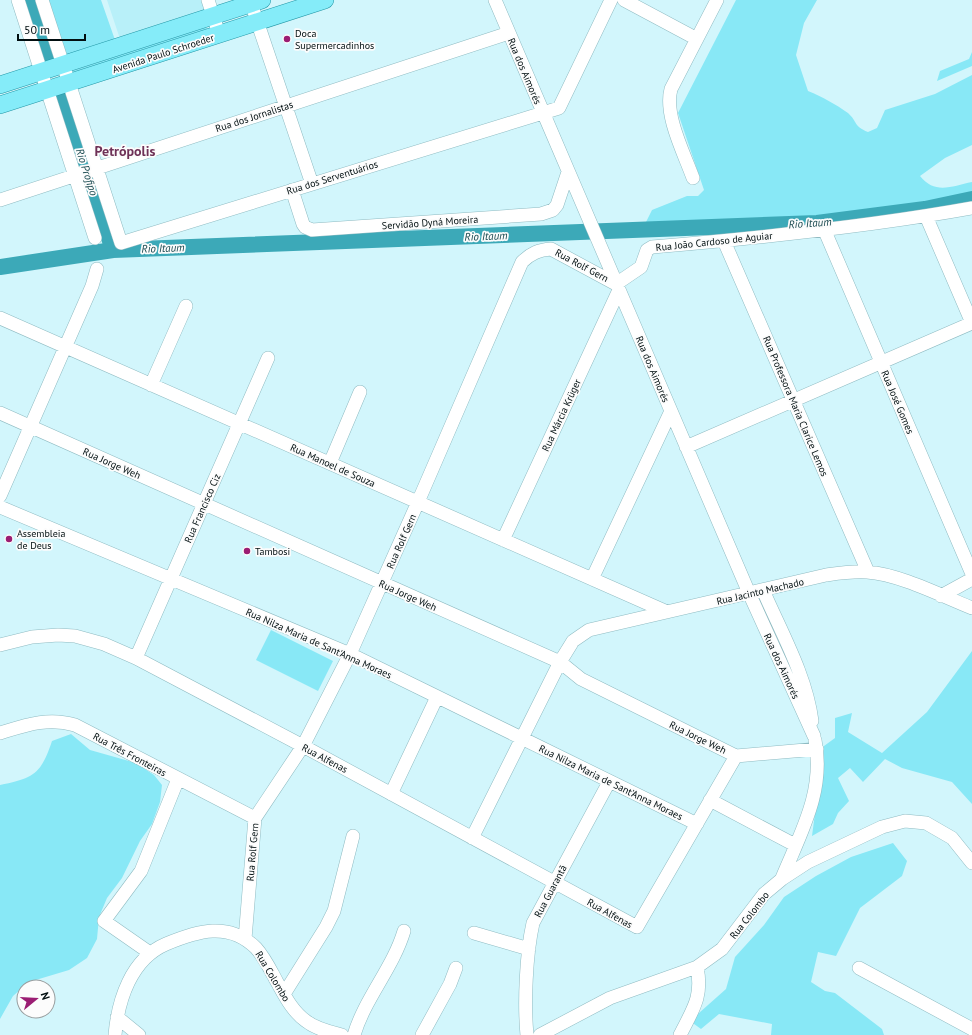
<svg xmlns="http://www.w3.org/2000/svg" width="972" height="1035" viewBox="0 0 972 1035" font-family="'PT Sans',sans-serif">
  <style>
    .built { fill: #b8f0f9 }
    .green { fill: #88e8f6 }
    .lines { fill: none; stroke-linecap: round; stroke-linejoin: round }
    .river { stroke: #3ca9b8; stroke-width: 16 }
    .minor-casing { stroke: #8fbbc2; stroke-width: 14 }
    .major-casing { stroke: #2296a5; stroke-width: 18 }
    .minor { stroke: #fff; stroke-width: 13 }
    .major { stroke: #85ecf9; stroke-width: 17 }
    .poi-dot { fill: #9b1d73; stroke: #fcfcfc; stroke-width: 1.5 }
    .labels { text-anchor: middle; stroke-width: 3.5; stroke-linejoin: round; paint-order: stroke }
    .poi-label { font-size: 10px; fill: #010e10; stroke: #fcfcfc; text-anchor: start }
    .street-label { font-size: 10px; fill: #010e10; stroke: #fcfcfc }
    .water-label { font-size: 11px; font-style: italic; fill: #19494f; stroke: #fcfcfc }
    .district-label { font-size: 14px; font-weight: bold; fill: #6e3157; stroke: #fcfcfc }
  </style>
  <rect width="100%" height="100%" fill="#d2f6fc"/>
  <!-- built -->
  <path class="built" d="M107 0H202L207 11 120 39Z"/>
  <!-- green -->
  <path class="green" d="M44 0H101L115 40 67 55 61 53Z
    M736 0H817L804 23 796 55 808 91C823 97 835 104 848 113 858 122 853 126 868 132L877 128 885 110 935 94 972 75V145L945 158 920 176C935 195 952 186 972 182V196C906 209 838 218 771 223 737 225 704 224 671 225L668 222 645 224 652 210 687 196H698L704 190 678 113Z
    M205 27 209 30 73 75 72 71Z
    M972 52V66L937 81 940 71 969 59Z
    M271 630 333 661 318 691 256 660Z
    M972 651V804L952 782 902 768 885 759 863 782 850 768 838 778 849 801 838 813 833 824 812 836 824 746 835 738V718L852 713 848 732 882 753 927 712Z
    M71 734 90 750 136 763 154 775 162 785 160 802 152 824 140 841 122 878 107 898 99 917 97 939 87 958 69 970 29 982 13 996 0 1019V785C34 778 41 774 52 741Z
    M893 843 907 861 902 876 860 908 836 956 818 952 811 982 825 991 835 993 882 1029 884 1035H771L772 1024 719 1014 701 1029 690 1021 726 989 735 957 764 925 784 897 816 876 851 857Z"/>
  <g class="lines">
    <!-- river -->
    <path class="river" d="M31 0 51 60
      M61 93 113 250
      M0 267 113 250 817 223 925 209 972 199"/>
    <!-- minor casing -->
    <g class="minor-casing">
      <path id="minor" d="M18 0 95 238
        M42 0 121 243 559 108 611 0
        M208 0 219 34
        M495 0 749 593 814 736
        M624 0 697 39
        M251 3 312 184
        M693 178C684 153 664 115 671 89L717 0
        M292 190 303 224 305 227 312 230 541 214 553 210 557 205 568 172
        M0 200 509 33
        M926 216 972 323
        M824 229 972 574
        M724 241 868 572
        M0 318 667 612
        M151 385 186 306
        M0 413 560 662 581 679 736 756 817 749
        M686 447 972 323
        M330 463 360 392
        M0 496 92 286 97 269
        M0 507 350 654 697 824
        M503 540 619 290
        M592 579 671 411
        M763 590C781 632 806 675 812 721
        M941 596 972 579
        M0 645 32 637 58 635 75 636 104 644 136 658 303 746 637 927 736 756
        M136 658 268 358
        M0 733C26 725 48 717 75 725L255 818
        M391 794 437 697
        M710 800 795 845
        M472 838 560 662 573 641 589 630 826 575C840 573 853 571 867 572 899 574 942 596 972 608
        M782 878C801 832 825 791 815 740
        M474 933 529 949
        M245 939 255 818 303 746 350 654 418 502 522 262C531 253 539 250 551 249L616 284 641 267 647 250 652 247C759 238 867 227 972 208
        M150 953 104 921 141 871 178 779
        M859 968 972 1029
        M284 994 326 927 334 911 353 836
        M117 1017 139 1035
        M115 1035C118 1000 131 959 166 944 197 931 229 921 256 948 265 958 271 971 277 982 285 996 292 1011 306 1021 316 1029 330 1032 342 1035
        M354 1035C365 998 393 968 404 931
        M422 1035 450 984 456 968
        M527 1035C524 1004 526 954 533 923L609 782
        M540 1035 610 998 697 967 722 949 764 894 782 879 808 862 882 827 905 821 926 823 952 838 972 863
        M680 1035C693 1009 703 997 697 967"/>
    </g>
    <!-- major casing -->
    <g class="major-casing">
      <path id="major" d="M0 85 262 0
        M0 105 325 0"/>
    </g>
    <!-- minor -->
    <use href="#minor" class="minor"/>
    <!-- major -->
    <use href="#major" class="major"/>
  </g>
  <!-- markers -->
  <g class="poi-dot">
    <circle cx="287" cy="39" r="4"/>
    <circle cx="9" cy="539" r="4"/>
    <circle cx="247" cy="551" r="4"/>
  </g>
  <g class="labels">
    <!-- poi labels -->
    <g class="poi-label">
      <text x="295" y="37">Doca<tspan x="295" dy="12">Supermercadinhos</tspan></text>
      <text x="17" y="537">Assembleia<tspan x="17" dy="12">de Deus</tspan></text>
      <text x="255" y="555">Tambosi</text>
    </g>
    <!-- street labels -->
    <g class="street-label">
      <text transform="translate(163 53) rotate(-18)" y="4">Avenida Paulo Schroeder</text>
      <text transform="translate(525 71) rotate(67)" y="4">Rua dos Aimorés</text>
      <text transform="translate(254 116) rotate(-18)" y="4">Rua dos Jornalistas</text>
      <text transform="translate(332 177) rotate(-17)" y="4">Rua dos Serventuários</text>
      <text transform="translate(430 222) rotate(-4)" y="4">Servidão Dyná Moreira</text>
      <text transform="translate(714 241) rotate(-6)" y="4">Rua João Cardoso de Aguiar</text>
      <text transform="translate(582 265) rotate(28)" y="4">Rua Rolf Gern</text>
      <text transform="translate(653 369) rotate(67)" y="4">Rua dos Aimorés</text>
      <text transform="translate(898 402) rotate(67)" y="4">Rua José Gomes</text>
      <text transform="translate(796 406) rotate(67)" y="4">Rua Professora Maria Clarice Lemos</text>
      <text transform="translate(561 415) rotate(-65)" y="4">Rua Márcia Krüger</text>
      <text transform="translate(112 463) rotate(24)" y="4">Rua Jorge Weh</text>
      <text transform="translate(333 465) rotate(24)" y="4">Rua Manoel de Souza</text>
      <text transform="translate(202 508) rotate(-66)" y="4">Rua Francisco Ciz</text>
      <text transform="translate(401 541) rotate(-66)" y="4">Rua Rolf Gern</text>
      <text transform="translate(760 591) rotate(-13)" y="4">Rua Jacinto Machado</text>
      <text transform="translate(408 595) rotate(24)" y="4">Rua Jorge Weh</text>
      <text transform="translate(319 643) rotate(24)" y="4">Rua Nilza Maria de Sant'Anna Moraes</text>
      <text transform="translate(782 666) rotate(65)" y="4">Rua dos Aimorés</text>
      <text transform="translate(698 737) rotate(26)" y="4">Rua Jorge Weh</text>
      <text transform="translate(130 754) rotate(28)" y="4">Rua Três Fronteiras</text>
      <text transform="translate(325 758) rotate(28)" y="4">Rua Alfenas</text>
      <text transform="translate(611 782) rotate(26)" y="4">Rua Nilza Maria de Sant'Anna Moraes</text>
      <text transform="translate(252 852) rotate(-85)" y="4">Rua Rolf Gern</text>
      <text transform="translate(550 891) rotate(-62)" y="4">Rua Guarantã</text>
      <text transform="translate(610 913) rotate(29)" y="4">Rua Alfenas</text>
      <text transform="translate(749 915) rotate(-52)" y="4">Rua Colombo</text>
      <text transform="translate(273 976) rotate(59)" y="4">Rua Colombo</text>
    </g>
    <!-- water labels -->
    <g class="water-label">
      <text transform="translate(87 172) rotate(72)" y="4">Rio Profipo</text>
      <text transform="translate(810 223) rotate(-4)" y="4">Rio Itaum</text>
      <text transform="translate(486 236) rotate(-2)" y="4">Rio Itaum</text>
      <text transform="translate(163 248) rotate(-2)" y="4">Rio Itaum</text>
    </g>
    <!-- district labels -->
    <g class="district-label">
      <text x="125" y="156">Petrópolis</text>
    </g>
  </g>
  <!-- north arrow -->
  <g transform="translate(36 999) rotate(72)"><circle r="19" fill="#fcfcfc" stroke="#989d9e"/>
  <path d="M0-3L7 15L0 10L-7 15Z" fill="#9b1d73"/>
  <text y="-6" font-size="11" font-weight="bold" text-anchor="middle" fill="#010e10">N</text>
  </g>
  <!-- scale -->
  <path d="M18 34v6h67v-6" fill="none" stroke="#010e10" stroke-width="2"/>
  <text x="24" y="34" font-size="12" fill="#010e10" stroke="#fcfcfc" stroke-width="3" paint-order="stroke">50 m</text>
</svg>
